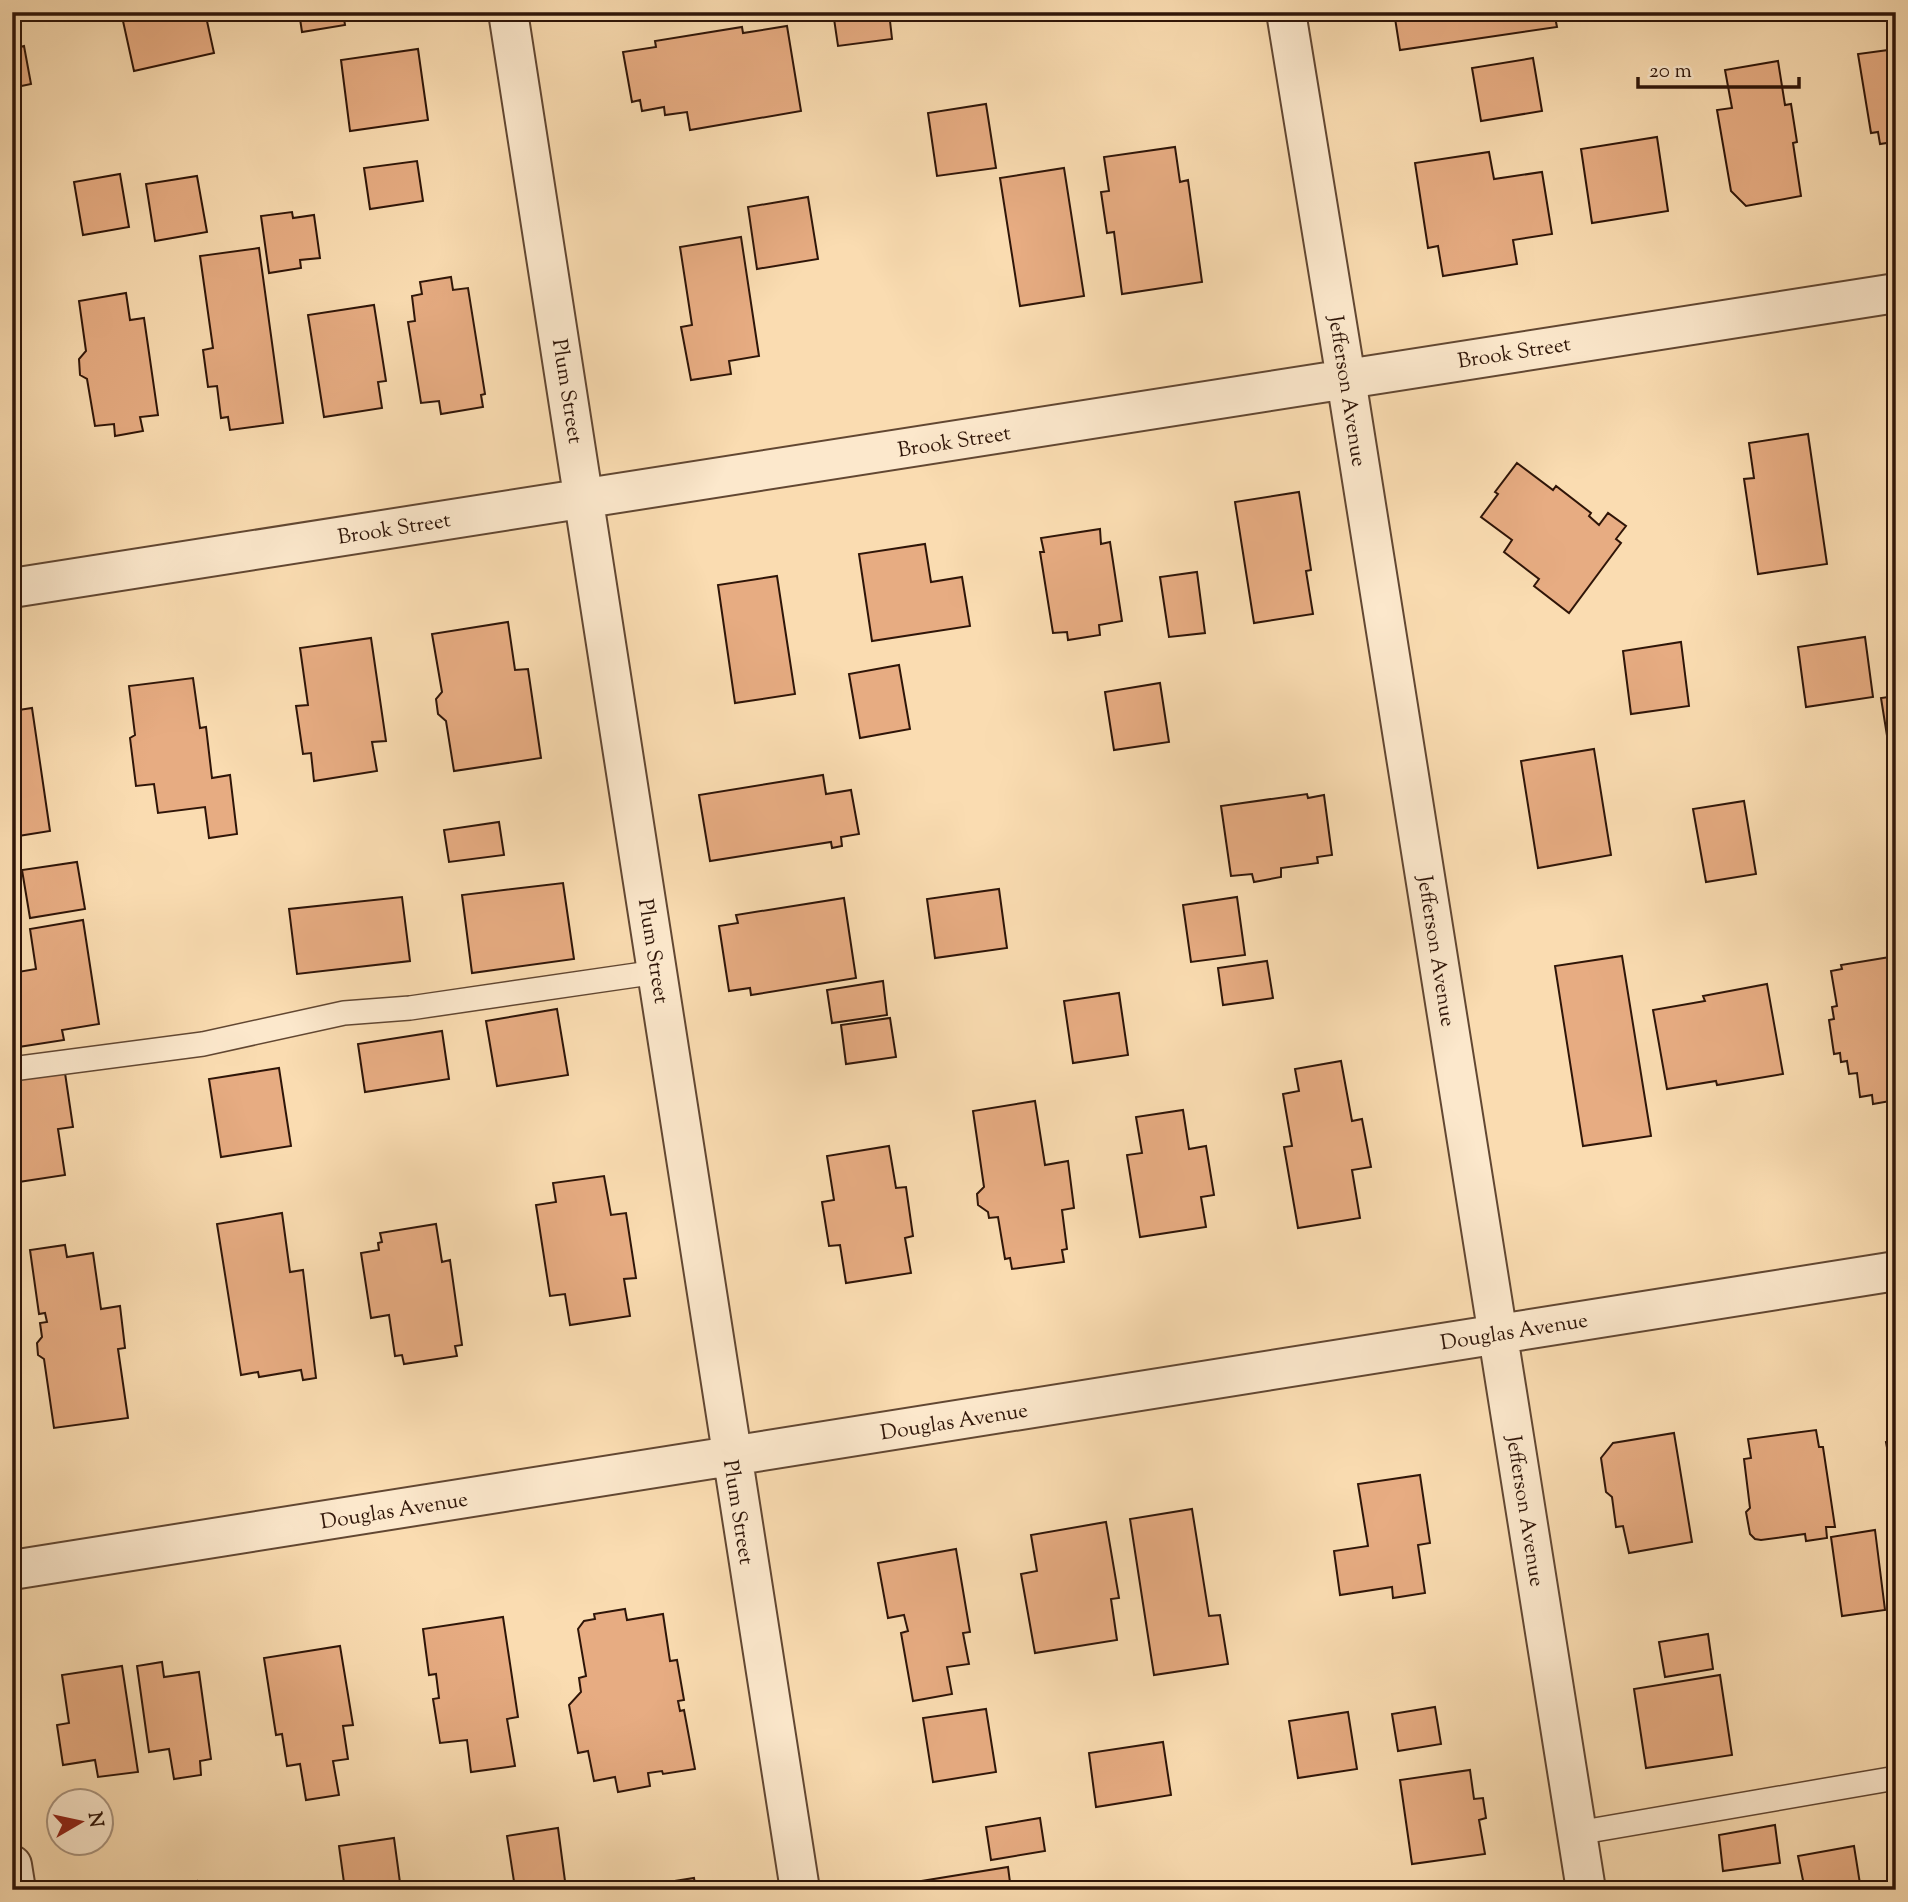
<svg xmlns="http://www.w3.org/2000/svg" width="1908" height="1902" viewBox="0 0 1908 1902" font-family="'Sorts Mill Goudy',serif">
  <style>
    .building { fill: #e7ac82; stroke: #2f1508; stroke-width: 2 }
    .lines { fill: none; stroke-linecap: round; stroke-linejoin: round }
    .service-casing { stroke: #624732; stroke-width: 26 }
    .minor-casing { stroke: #624732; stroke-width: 42 }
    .service { stroke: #fce8cc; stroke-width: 23 }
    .minor { stroke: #fce8cc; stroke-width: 38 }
    .labels { text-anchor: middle; stroke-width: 7; stroke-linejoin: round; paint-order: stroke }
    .street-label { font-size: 21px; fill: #2f1508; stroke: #fce8cc }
  </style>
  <rect width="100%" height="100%" fill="#fadcb1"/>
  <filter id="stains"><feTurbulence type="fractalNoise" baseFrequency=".00286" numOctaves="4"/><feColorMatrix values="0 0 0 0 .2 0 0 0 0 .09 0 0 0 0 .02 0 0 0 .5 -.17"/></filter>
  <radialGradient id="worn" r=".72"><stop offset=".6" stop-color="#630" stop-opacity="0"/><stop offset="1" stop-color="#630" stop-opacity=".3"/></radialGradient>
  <!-- building -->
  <path class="building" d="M121 12H205L214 53 134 71Z
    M299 12H343L345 25 302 32Z
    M833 12H889L892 39 838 46Z
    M1394 12H1554L1557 27 1400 50Z
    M787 26 801 111 690 130 687 112 665 115 664 107 642 111 640 100 632 102 623 52 656 47 655 41 742 27 743 33Z
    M24 46 31 84 12 88V49Z
    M418 49 428 120 350 131 341 60Z
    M1896 49V164L1891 165 1887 143 1880 144 1878 132 1871 133 1858 54Z
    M1533 58 1542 111 1481 121 1472 68Z
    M1778 61 1785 105 1791 104 1797 142 1793 143 1801 196 1746 206 1731 191 1717 110 1732 108 1725 70Z
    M986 104 996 168 937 176 928 113Z
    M1657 137 1668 211 1592 223 1581 149Z
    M1175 147 1180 182 1188 180 1202 282 1122 294 1114 232 1107 233 1101 192 1109 191 1104 157Z
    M1489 152 1494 179 1542 172 1552 234 1513 240 1517 264 1443 276 1438 246 1428 248 1415 163Z
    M417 161 423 201 370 209 364 168Z
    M1064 168 1084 296 1020 306 1000 178Z
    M120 174 129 227 83 235 74 182Z
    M197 176 207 232 155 241 146 184Z
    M808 197 818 259 757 269 748 207Z
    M292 212 293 218 314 215 320 258 300 260 301 268 269 273 261 216Z
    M741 237 759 356 729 361 731 374 691 380 681 327 692 325 680 247Z
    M259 248 283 423 230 430 228 417 221 418 217 386 208 387 203 350 213 348 200 256Z
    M451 277 453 290 468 288 485 394 481 395 483 407 441 414 439 401 421 403 408 322 415 321 412 296 422 294 420 282Z
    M126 293 130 320 144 318 158 415 140 417 143 431 115 436 114 424 95 426 87 379 80 375 79 359 86 351 79 301Z
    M374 305 386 381 378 382 382 408 324 417 308 315Z
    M1808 434 1827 564 1758 574 1744 479 1754 478 1749 443Z
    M1517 463 1553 490 1556 486 1591 513 1589 516 1599 525 1608 513 1626 526 1616 539 1621 543 1569 613 1534 586 1539 579 1504 552 1512 540 1481 517 1498 494 1495 492Z
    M1299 492 1311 570 1306 571 1313 614 1254 623 1235 502Z
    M1100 529 1101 544 1110 542 1122 621 1099 625 1100 635 1068 640 1067 632 1053 633 1040 552H1044L1041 538Z
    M925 544 931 582 962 577 970 626 872 641 859 554Z
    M1197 572 1205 633 1169 637 1160 577Z
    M777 576 795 694 735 703 718 585Z
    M508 622 515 670 528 669 541 758 454 771 446 721 438 714 436 699 442 692 432 634Z
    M1865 637 1873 697 1806 707 1798 647Z
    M371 638 386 741 372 742 377 771 314 781 311 753 303 754 296 706 308 705 300 648Z
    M1681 642 1689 706 1631 714 1623 651Z
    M899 665 910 729 860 738 849 674Z
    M193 678 200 728 206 727 212 778 230 775 237 834 209 838 205 807 158 813 154 784 136 786 130 738 135 735 129 686Z
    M1160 683 1169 742 1114 750 1105 692Z
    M1896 696V766L1892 767 1881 698Z
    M32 708 50 831 12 837V711Z
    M1594 749 1611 855 1538 868 1521 761Z
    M823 775 826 794 851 790 859 834 841 837 842 846 832 848 831 842 710 861 699 795Z
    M1307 794 1308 798 1324 795 1332 855 1317 857 1318 863 1281 868V877L1254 882 1252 874 1231 876 1221 806Z
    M1744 801 1756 874 1706 882 1693 809Z
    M499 822 504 855 449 862 444 830Z
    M77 862 85 909 30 918 22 870Z
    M563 883 574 959 472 973 462 895Z
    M999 889 1007 948 935 958 927 899Z
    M402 897 410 961 297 974 289 909Z
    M1237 897 1245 955 1191 962 1183 905Z
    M844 898 856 978 751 995 750 988 729 991 719 926 738 923 736 915Z
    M83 920 99 1024 62 1030 64 1040 12 1048V973L36 969 30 929Z
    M1622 956 1651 1136 1583 1146 1555 966Z
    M1896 956V1100L1873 1104 1872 1095 1860 1097 1857 1073 1849 1074 1847 1061 1841 1062 1840 1053 1834 1054 1829 1020 1834 1019 1832 1007 1837 1006 1831 971 1842 969 1841 965Z
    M1267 961 1273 998 1223 1005 1218 968Z
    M883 981 887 1015 832 1023 827 990Z
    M1767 984 1783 1074 1717 1085 1716 1081 1667 1089 1653 1010 1705 1001 1703 996Z
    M1119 993 1128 1055 1073 1063 1064 1001Z
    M557 1009 568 1075 497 1086 486 1021Z
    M890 1018 896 1057 846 1064 841 1025Z
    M442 1031 449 1079 365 1092 358 1044Z
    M1341 1061 1352 1121 1362 1119 1371 1167 1352 1170 1360 1218 1298 1228 1284 1147 1292 1146 1283 1094 1299 1091 1295 1069Z
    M279 1068 291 1146 221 1157 209 1079Z
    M65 1073 73 1127 58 1129 65 1175 12 1183V1080Z
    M1035 1101 1045 1165 1068 1161 1074 1208 1062 1210 1067 1249 1062 1250 1064 1262 1012 1269 1010 1258 1005 1259 998 1217 989 1218 988 1212 978 1205 977 1194 984 1187 973 1111Z
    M1183 1110 1189 1149 1206 1146 1214 1195 1201 1197 1206 1227 1140 1237 1127 1155 1142 1153 1136 1117Z
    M889 1146 896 1188 906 1187 913 1236 905 1238 911 1273 846 1283 840 1245 829 1246 822 1202 834 1200 827 1156Z
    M604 1176 611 1215 626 1213 636 1278 624 1279 630 1316 570 1325 565 1294 550 1296 536 1205 556 1202 553 1183Z
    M282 1213 290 1272 303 1270 316 1378 303 1380 301 1370 259 1377 258 1372 241 1375 217 1224Z
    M436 1224 442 1262 450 1260 462 1345 455 1346 457 1356 404 1364 402 1355 395 1356 389 1315 371 1318 361 1253 379 1250 378 1243 382 1242 380 1233Z
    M65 1245 67 1257 93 1253 101 1309 120 1306 125 1348 118 1349 128 1418 54 1428 44 1359 38 1355 37 1343 42 1337 40 1323 47 1322 45 1313 39 1314 30 1250Z
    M1816 1430 1819 1447H1823L1835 1527H1826L1827 1538 1806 1541 1805 1534 1761 1540 1755 1539 1750 1534 1746 1512 1750 1508 1744 1459 1751 1458 1748 1439Z
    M1674 1433 1692 1542 1629 1553 1623 1526 1616 1527 1612 1497 1606 1492 1601 1458 1613 1443Z
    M1896 1440V1499L1886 1442Z
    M1420 1475 1430 1543 1418 1545 1425 1593 1393 1598 1392 1587 1340 1595 1334 1551 1368 1546 1358 1484Z
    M1192 1509 1209 1616 1220 1615 1228 1664 1154 1675 1130 1519Z
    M1106 1522 1119 1598 1111 1599 1117 1640 1035 1653 1021 1574 1037 1571 1031 1535Z
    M1875 1530 1885 1610 1842 1616 1831 1537Z
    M956 1549 970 1632 963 1633 969 1664 947 1667 952 1694 913 1701 901 1633 908 1631 904 1615 888 1618 878 1563Z
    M625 1609 627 1620 663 1614 670 1661 677 1660 684 1700 678 1701 680 1711 684 1710 695 1769 663 1774 662 1771 648 1773 650 1786 618 1792 615 1777 594 1781 588 1751 578 1753 569 1705 581 1692 579 1678 586 1676 578 1629 584 1621 595 1619 594 1614Z
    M503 1617 518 1717 507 1719 515 1766 471 1772 467 1740 440 1743 433 1699 439 1698 436 1674 429 1675 423 1629Z
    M1708 1634 1713 1669 1665 1677 1659 1642Z
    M340 1646 353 1725 343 1726 348 1759 333 1761 339 1795 306 1800 300 1764 287 1766 282 1734 276 1735 264 1658Z
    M162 1662 164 1677 199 1672 211 1759 200 1761 201 1775 174 1779 169 1749 149 1752 137 1666Z
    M122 1666 138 1772 98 1777 95 1760 63 1765 57 1725 69 1723 62 1675Z
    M1720 1675 1732 1755 1646 1768 1634 1689Z
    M1435 1707 1441 1744 1398 1751 1392 1714Z
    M986 1709 996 1772 933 1782 923 1718Z
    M1348 1712 1357 1769 1298 1778 1289 1721Z
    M1163 1742 1171 1795 1096 1807 1089 1753Z
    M1470 1770 1474 1799 1483 1798 1486 1818 1479 1820 1485 1854 1412 1864 1400 1780Z
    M1040 1818 1045 1851 991 1860 986 1827Z
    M1775 1825 1780 1863 1723 1871 1719 1835Z
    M558 1828 565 1881 515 1888 507 1836Z
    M394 1838 401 1890H345L339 1846Z
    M1854 1846 1861 1890H1805L1798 1856Z
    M1008 1867 1011 1890 872 1889Z
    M694 1878 696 1890H618Z
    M197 1881 198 1890H144Z"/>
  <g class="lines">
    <!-- service casing -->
    <g class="service-casing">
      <path id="service" d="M12 1069 203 1044 344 1013 410 1008 657 972
        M1577 1833 1896 1778"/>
    </g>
    <!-- minor casing -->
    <g class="minor-casing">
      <path id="minor" d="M508 12C607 638 700 1264 800 1890
        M1286 12 1346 379 1586 1890
        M12 588 1896 293
        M12 1570 1896 1271
        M12 1865 16 1890"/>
    </g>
    <!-- service -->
    <use href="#service" class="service"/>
    <!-- minor -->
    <use href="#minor" class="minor"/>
  </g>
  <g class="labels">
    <!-- street labels -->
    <g class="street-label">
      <text transform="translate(1514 352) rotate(-9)" y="7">Brook Street</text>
      <text transform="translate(568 391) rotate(81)" y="7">Plum Street</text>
      <text transform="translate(1348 391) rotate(81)" y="7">Jefferson Avenue</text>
      <text transform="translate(954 441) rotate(-9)" y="7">Brook Street</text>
      <text transform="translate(394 528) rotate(-9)" y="7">Brook Street</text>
      <text transform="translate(654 951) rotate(81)" y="7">Plum Street</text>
      <text transform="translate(1437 951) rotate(81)" y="7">Jefferson Avenue</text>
      <text transform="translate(1514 1331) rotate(-9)" y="7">Douglas Avenue</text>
      <text transform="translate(954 1421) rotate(-9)" y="7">Douglas Avenue</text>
      <text transform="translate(394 1510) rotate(-9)" y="7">Douglas Avenue</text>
      <text transform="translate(1526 1511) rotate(81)" y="7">Jefferson Avenue</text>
      <text transform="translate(739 1512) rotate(81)" y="7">Plum Street</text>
    </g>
  </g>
  <!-- margin -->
  <rect width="1908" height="1902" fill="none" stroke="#fadcb1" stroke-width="42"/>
  <rect x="14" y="14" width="1880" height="1874" fill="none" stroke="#2f1508" stroke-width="3.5"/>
  <rect x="21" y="21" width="1866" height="1860" fill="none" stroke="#2f1508" stroke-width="2"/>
  <!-- north arrow -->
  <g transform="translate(80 1822) rotate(81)"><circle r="33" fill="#fce8cc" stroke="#aa947e" stroke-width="2"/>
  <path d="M0-5L12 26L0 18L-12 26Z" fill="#8f2418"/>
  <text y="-10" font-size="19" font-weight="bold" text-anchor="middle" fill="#2f1508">N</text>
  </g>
  <!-- scale -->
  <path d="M1638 77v10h161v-10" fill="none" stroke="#2f1508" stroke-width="3.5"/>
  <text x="1649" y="77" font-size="21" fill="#2f1508" stroke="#fce8cc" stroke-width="5" paint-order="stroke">20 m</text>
  <rect width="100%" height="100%" filter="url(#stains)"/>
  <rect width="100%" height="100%" fill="url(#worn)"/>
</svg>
